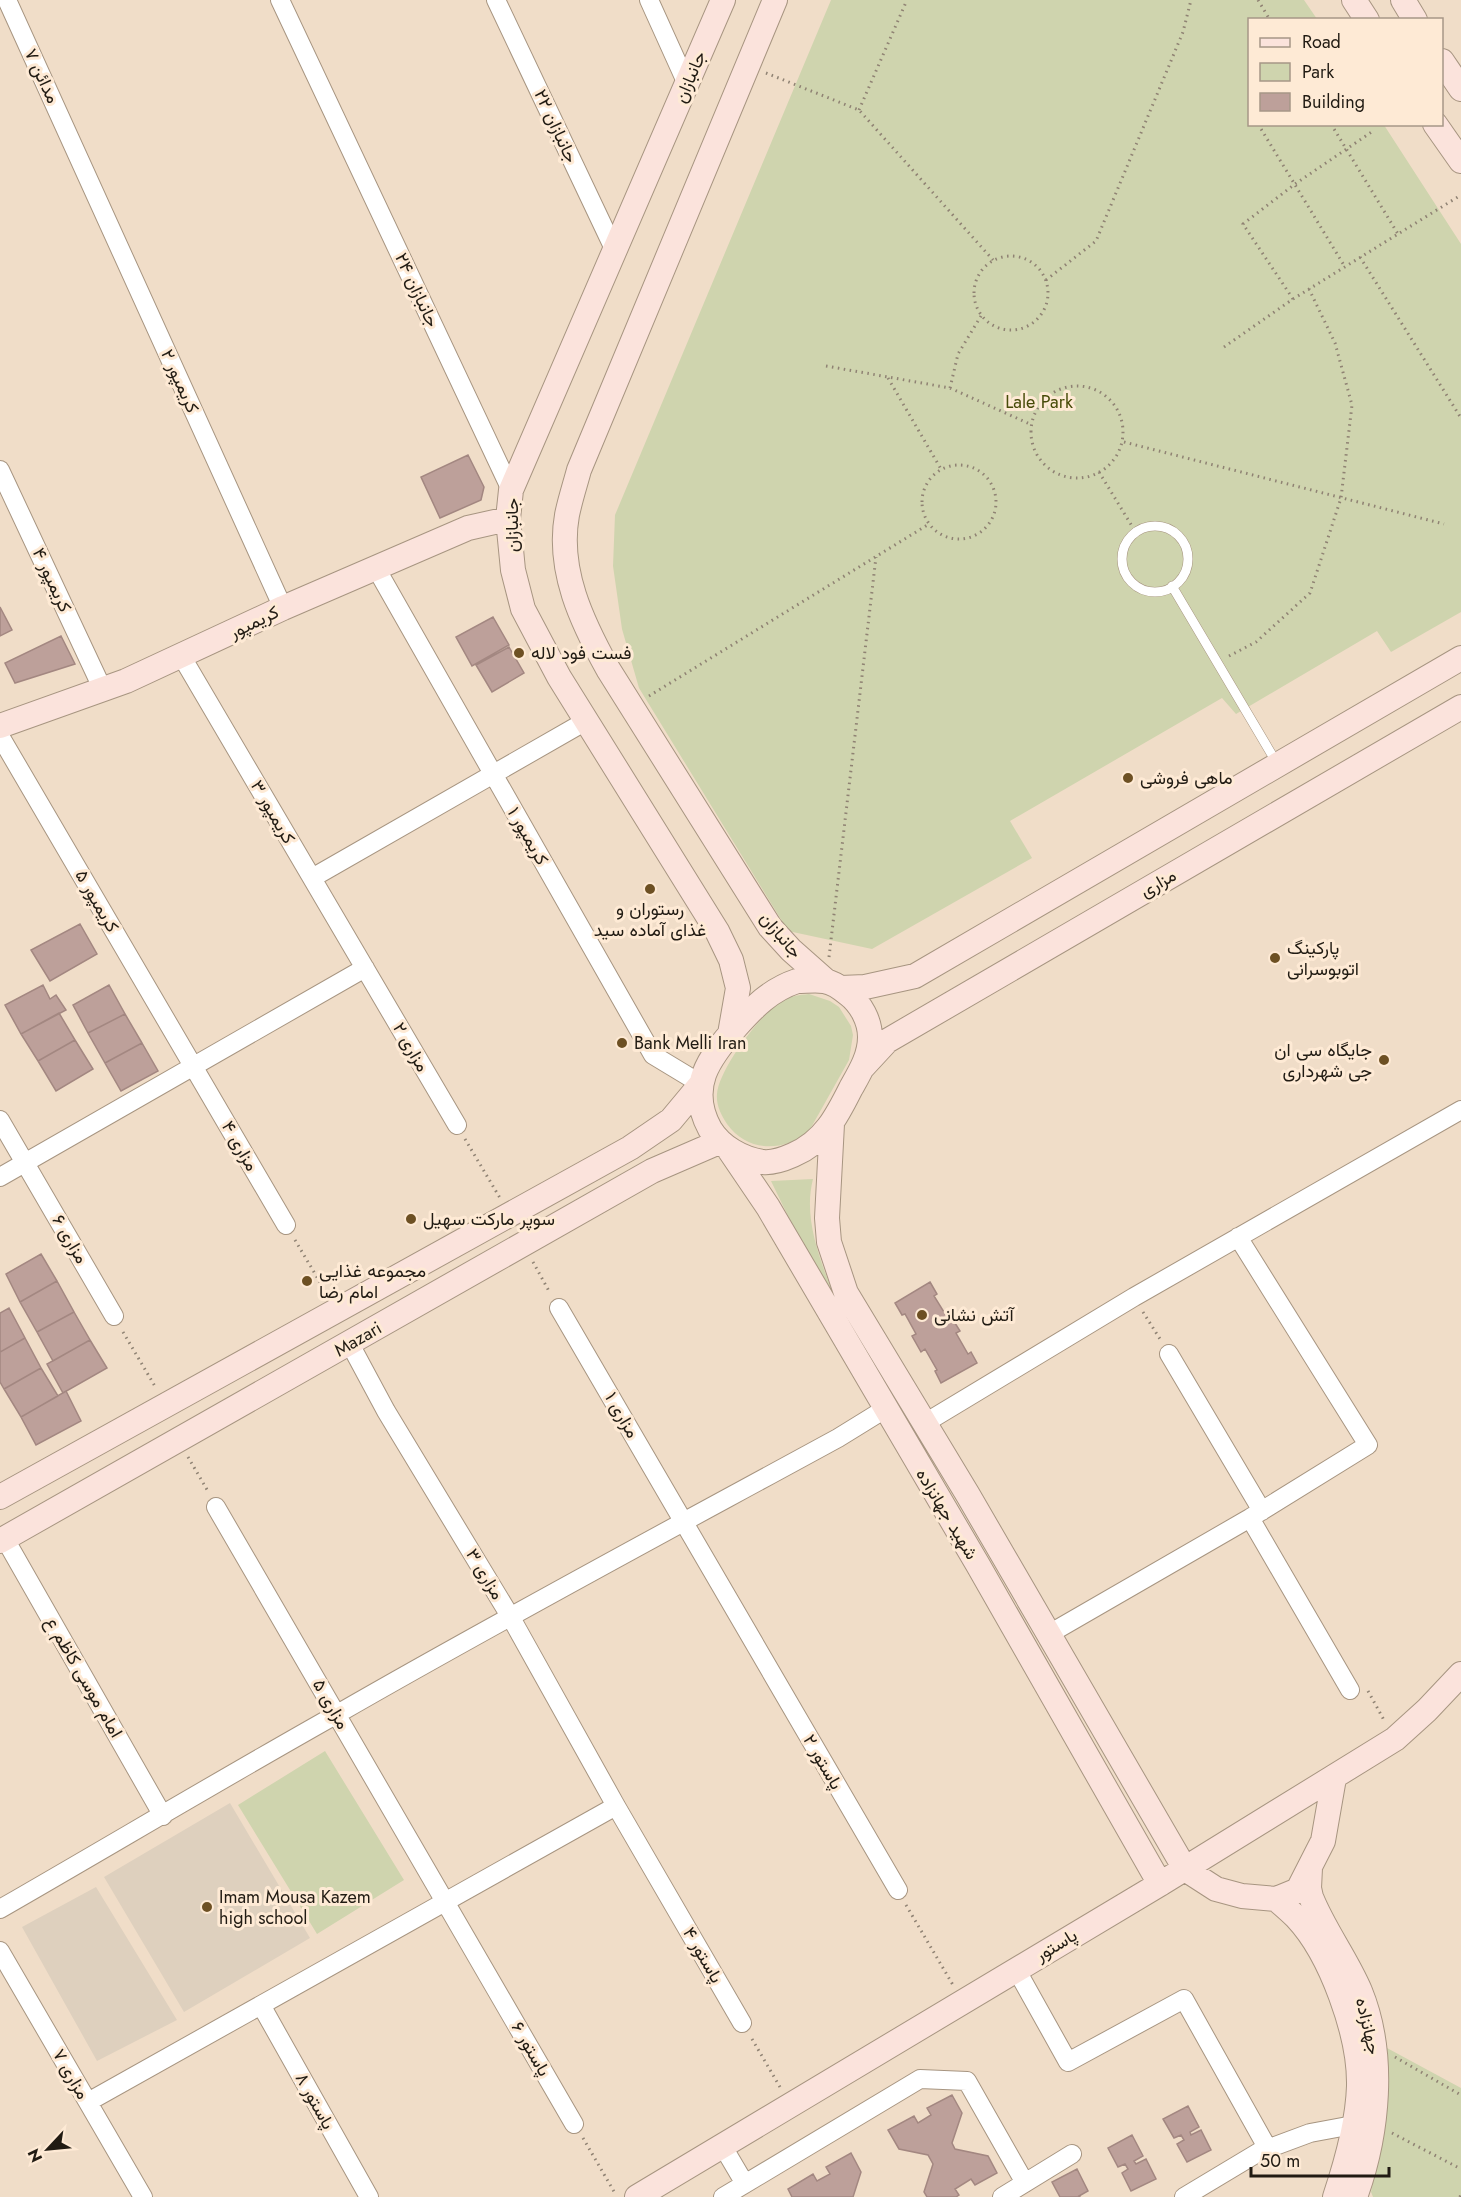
<svg xmlns="http://www.w3.org/2000/svg" width="1461" height="2197" viewBox="0 0 1461 2197" font-family="Jost,Vazirmatn,sans-serif">
  <style>
    .education { fill: #ded0be }
    .green { fill: #cfd4ae }
    .building { fill: #bda09a; stroke: #a38781; stroke-width: 1.5 }
    .lines { fill: none; stroke-linecap: round; stroke-linejoin: round }
    .lane-casing { stroke: #a79581; stroke-width: 10 }
    .street-casing { stroke: #a79581; stroke-width: 20 }
    .secondary-casing { stroke: #a79581; stroke-width: 26 }
    .path { stroke: #8f8273; stroke-width: 3; stroke-dasharray: 1.5 4.5; stroke-linecap: butt }
    .lane { stroke: #fff; stroke-width: 9 }
    .street { stroke: #fff; stroke-width: 18 }
    .secondary { stroke: #fbe3dc; stroke-width: 24 }
    .poi-dot { fill: #6d5023; stroke: #feead5; stroke-width: 2 }
    .labels { text-anchor: middle; stroke-width: 6; stroke-linejoin: round; paint-order: stroke }
    .street-label { font-size: 18px; fill: #211b13; stroke: #feead5 }
    .park-label { font-size: 18px; fill: #474b09; stroke: #feead5 }
    .poi-label { font-size: 18px; fill: #211b13; stroke: #feead5; text-anchor: start }
  </style>
  <rect width="100%" height="100%" fill="#f0ddc8"/>
  <!-- education -->
  <path class="education" d="M230 1803 310 1938 184 2012 104 1877Z
    M96 1887 177 2020 97 2061 22 1927Z"/>
  <!-- green -->
  <path class="green" d="M831 0H1304L1317 19 1250 20V124L1384 125 1461 244V612L1391 652 1377 631 1236 714 1222 698 1010 821 1032 858 872 949 788 931 639 688 622 629 613 566 615 515Z
    M809 994 830 1001 839 1007 851 1026 853 1035 849 1060 808 1133C782 1152 747 1152 727 1124 721 1115 716 1105 717 1094 719 1069 761 1013 782 1001 791 996 799 995 809 994Z
    M813 1179C801 1225 827 1274 842 1318L819 1280 771 1181Z
    M325 1751 404 1880 317 1934 238 1805Z
    M1387 2048 1461 2088V2197H1373L1371 2192 1386 2122Z"/>
  <!-- building -->
  <path class="building" d="M468 455 484 487 481 500 440 518 421 477Z
    M0 607 12 630 0 636Z
    M493 617 509 645 472 666 456 637Z
    M61 636 75 664 15 683 5 663Z
    M509 647 524 673 492 692 476 665Z
    M80 924 97 954 50 981 31 950Z
    M43 985 50 999 56 995 66 1010 21 1034 5 1005Z
    M109 985 125 1014 88 1033 73 1005Z
    M59 1013 75 1040 38 1061 21 1034Z
    M125 1014 142 1043 105 1063 88 1033Z
    M75 1040 93 1069 56 1091 38 1061Z
    M142 1043 158 1071 121 1091 105 1063Z
    M41 1254 57 1281 20 1302 6 1274Z
    M57 1281 74 1312 37 1332 20 1302Z
    M930 1282 937 1294 934 1296 947 1317 950 1315 960 1331 956 1333 968 1354 971 1352 977 1363 941 1383 935 1371 937 1370 925 1349 921 1352 912 1336 916 1334 905 1314 902 1315 895 1303Z
    M9 1308 25 1338 0 1352V1313Z
    M74 1312 90 1340 53 1361 37 1332Z
    M25 1338 41 1368 4 1389 0 1382V1352Z
    M90 1340 107 1368 63 1393 47 1364Z
    M41 1368 58 1396 21 1417 4 1389Z
    M66 1391 81 1421 36 1445 21 1417Z
    M952 2095 962 2113 952 2143 955 2149 988 2156 997 2173 975 2185 971 2179 955 2189 959 2195 956 2197H927L924 2192 933 2164 928 2155 899 2149 888 2130 914 2116 918 2123 931 2115 927 2108Z
    M1188 2106 1199 2127 1190 2132 1191 2135 1201 2130 1211 2150 1187 2162 1177 2144 1184 2140 1181 2135 1174 2138 1163 2119Z
    M1132 2135 1143 2156 1134 2161 1136 2164 1146 2159 1156 2179 1131 2191 1122 2173 1128 2169 1125 2164 1118 2167 1108 2148Z
    M851 2153 861 2172 853 2197H792L788 2189 813 2174 817 2181 830 2174 826 2167Z
    M1077 2169 1088 2191 1079 2196 1080 2197H1060L1052 2182Z"/>
  <g class="lines">
    <!-- lane casing -->
    <g class="lane-casing">
      <path id="lane" d="M1122 559a33 33 0 1 1 66 0a33 33 0 1 1-66 0Z
        M1172 586 1278 765"/>
    </g>
    <!-- street casing -->
    <g class="street-casing">
      <path id="street" d="M7 0 283 608
        M280 0 511 490
        M496 0 615 251
        M649 0 687 84
        M0 470 103 690
        M376 568 653 1055 701 1084
        M182 657 457 1125
        M0 736 286 1225
        M312 878 586 721
        M0 1120 114 1316
        M0 1177 365 968
        M559 1308 898 1890
        M350 1344 386 1411 510 1616 616 1806 742 2023
        M1169 1354 1262 1511
        M925 1423 1134 1297 1461 1110
        M216 1507 574 2124
        M1250 1518 1350 1690
        M5 1539 163 1816
        M1049 1634 1250 1518 1368 1445 1238 1237
        M0 1909C113 1844 225 1777 339 1713 504 1618 671 1529 838 1438L885 1409
        M0 1951 143 2197
        M1016 1969 1068 2062 1184 1999 1268 2149
        M261 2005 369 2197
        M88 2102 616 1806
        M722 2145 745 2184
        M723 2197 920 2079 967 2081 1025 2183
        M1002 2197 1072 2154
        M1184 2197 1259 2152 1310 2133 1353 2125"/>
    </g>
    <!-- secondary casing -->
    <g class="secondary-casing">
      <path id="secondary" d="M723 0 511 490 508 519 513 570 523 609 559 677 717 931 731 960 738 988 730 1034
        M775 0 579 470C575 485 570 500 567 515 557 570 582 622 608 669L770 927 791 950 826 981
        M1354 0 1367 20
        M1403 0 1415 20
        M1442 61 1461 89
        M1435 124 1461 161
        M0 726 126 681 283 608 468 528 508 519
        M797 981C806 981 816 980 824 981 833 982 842 989 848 994 861 1004 870 1021 870 1037 870 1056 860 1072 851 1088 837 1116 824 1142 793 1155 784 1159 773 1163 763 1162 742 1159 721 1147 710 1129 687 1087 709 1058 736 1027 754 1007 770 990 797 981Z
        M841 988 865 987 915 976 1461 658
        M862 1068 887 1041 1461 707
        M832 1124 827 1218 829 1242 846 1293 968 1495 1185 1869 1216 1889 1242 1896 1276 1899 1298 1890 1323 1841 1334 1778
        M728 1148 768 1207 978 1565 1160 1884
        M0 1497 630 1148 671 1120 701 1084
        M0 1541 652 1171 719 1142
        M1310 1868 1309 1888 1311 1897C1324 1930 1346 1958 1360 1991 1386 2054 1378 2134 1355 2197
        M1276 1899C1283 1905 1290 1911 1296 1917 1331 1954 1360 2035 1359 2086 1358 2120 1346 2164 1335 2197
        M637 2197 1160 1884 1395 1739 1427 1710 1461 1674"/>
    </g>
    <!-- path -->
    <path class="path" d="M1258 0 1270 20
      M766 73 859 110 993 260
      M859 110 907 0
      M1258 124 1345 267
      M1331 124 1398 234
      M974 293a37 37 0 1 1 74 0a37 37 0 1 1-74 0Z
      M1360 257 1461 418
      M1046 280 1096 241 1183 32 1191 0
      M1293 299 1243 224 1295 184 1373 131
      M1224 347 1293 299 1461 195
      M826 366 950 388 1032 425
      M888 378 941 469
      M1031 432a46 46 0 1 1 92 0a46 46 0 1 1-92 0Z
      M950 388 958 354 981 316
      M1124 442 1444 524
      M922 502a37 37 0 1 1 74 0a37 37 0 1 1-74 0Z
      M1099 472 1135 531
      M1229 656 1256 642 1310 593 1341 498 1352 405 1335 343 1309 289
      M649 696 929 524
      M829 957 876 557
      M465 1139 500 1198
      M295 1240 327 1294
      M533 1262 550 1293
      M1143 1312 1160 1339
      M123 1332 156 1388
      M188 1457 209 1493
      M1368 1691 1385 1722
      M906 1905 953 1985
      M752 2039 780 2087
      M1395 2057 1461 2095
      M1392 2133 1461 2169
      M583 2138 616 2195
      M1460 2197 1461 2194"/>
    <!-- lane -->
    <use href="#lane" class="lane"/>
    <!-- street -->
    <use href="#street" class="street"/>
    <!-- secondary -->
    <use href="#secondary" class="secondary"/>
  </g>
  <!-- markers -->
  <g class="poi-dot">
    <circle cx="519" cy="653" r="6"/>
    <circle cx="1128" cy="778" r="6"/>
    <circle cx="650" cy="889" r="6"/>
    <circle cx="1275" cy="958" r="6"/>
    <circle cx="622" cy="1043" r="6"/>
    <circle cx="1384" cy="1060" r="6"/>
    <circle cx="411" cy="1219" r="6"/>
    <circle cx="307" cy="1281" r="6"/>
    <circle cx="922" cy="1315" r="6"/>
    <circle cx="207" cy="1907" r="6"/>
  </g>
  <g class="labels">
    <!-- street labels -->
    <g class="street-label">
      <text transform="translate(42 76) rotate(65)" y="6">مدائن ۷</text>
      <text transform="translate(690 77) rotate(-67)" y="6">جانبازان</text>
      <text transform="translate(556 126) rotate(65)" y="6">جانبازان ۲۲</text>
      <text transform="translate(417 290) rotate(65)" y="6">جانبازان ۲۴</text>
      <text transform="translate(180 381) rotate(66)" y="6">کریمپور ۲</text>
      <text transform="translate(512 525) rotate(-90)" y="6">جانبازان</text>
      <text transform="translate(52 580) rotate(65)" y="6">کریمپور ۴</text>
      <text transform="translate(254 622) rotate(-26)" y="6">کریمپور</text>
      <text transform="translate(273 812) rotate(60)" y="6">کریمپور ۳</text>
      <text transform="translate(528 836) rotate(60)" y="6">کریمپور ۱</text>
      <text transform="translate(1158 883) rotate(-30)" y="6">مزاری</text>
      <text transform="translate(97 901) rotate(60)" y="6">کریمپور ۵</text>
      <text transform="translate(781 935) rotate(50)" y="6">جانبازان</text>
      <text transform="translate(411 1047) rotate(60)" y="6">مزاری ۲</text>
      <text transform="translate(240 1146) rotate(60)" y="6">مزاری ۴</text>
      <text transform="translate(70 1239) rotate(60)" y="6">مزاری ۶</text>
      <text transform="translate(358 1339) rotate(-30)" y="6">Mazari</text>
      <text transform="translate(622 1415) rotate(60)" y="6">مزاری ۱</text>
      <text transform="translate(947 1514) rotate(59)" y="6">شهید جهانزاده</text>
      <text transform="translate(485 1574) rotate(59)" y="6">مزاری ۳</text>
      <text transform="translate(84 1677) rotate(60)" y="6">امام موسی کاظم ع</text>
      <text transform="translate(331 1704) rotate(60)" y="6">مزاری ۵</text>
      <text transform="translate(823 1762) rotate(60)" y="6">پاستور ۲</text>
      <text transform="translate(1056 1945) rotate(-31)" y="6">پاستور</text>
      <text transform="translate(703 1955) rotate(60)" y="6">پاستور ۴</text>
      <text transform="translate(1368 2026) rotate(77)" y="6">جهانزاده</text>
      <text transform="translate(531 2049) rotate(60)" y="6">پاستور ۶</text>
      <text transform="translate(71 2074) rotate(60)" y="6">مزاری ۷</text>
      <text transform="translate(315 2101) rotate(61)" y="6">پاستور ۸</text>
    </g>
    <!-- park labels -->
    <g class="park-label">
      <text x="1039" y="408">Lale Park</text>
    </g>
    <!-- poi labels -->
    <g class="poi-label">
      <text x="531" y="659">فست فود لاله</text>
      <text x="1140" y="784">ماهی فروشی</text>
      <text x="650" y="915" text-anchor="middle">رستوران و<tspan x="650" dy="21">غذای آماده سید</tspan></text>
      <text x="1287" y="954">پارکینگ<tspan x="1287" dy="21">اتوبوسرانی</tspan></text>
      <text x="634" y="1049">Bank Melli Iran</text>
      <text x="1372" y="1056" text-anchor="end">جایگاه سی ان<tspan x="1372" dy="21">جی شهرداری</tspan></text>
      <text x="423" y="1225">سوپر مارکت سهیل</text>
      <text x="319" y="1277">مجموعه غذایی<tspan x="319" dy="21">امام رضا</tspan></text>
      <text x="934" y="1321">آتش نشانی</text>
      <text x="219" y="1903">Imam Mousa Kazem<tspan x="219" dy="21">high school</tspan></text>
    </g>
  </g>
  <!-- legend -->
  <rect x="1248" y="18" width="195" height="108" fill="#feead5" stroke="#a69787" stroke-width="1.5"/>
  <rect x="1260" y="38" width="30" height="9" fill="#fbe3dc" stroke="#a69787" stroke-width="1.5"/>
  <text x="1302" y="48" font-size="18" fill="#211b13">Road</text>
  <rect x="1260" y="63" width="30" height="18" fill="#cfd4ae" stroke="#a69787" stroke-width="1.5"/>
  <text x="1302" y="78" font-size="18" fill="#211b13">Park</text>
  <rect x="1260" y="93" width="30" height="18" fill="#bda09a" stroke="#a69787" stroke-width="1.5"/>
  <text x="1302" y="108" font-size="18" fill="#211b13">Building</text>
  <!-- north arrow -->
  <g transform="translate(48 2149) rotate(244)" stroke="#feead5" stroke-width="4.5" paint-order="stroke">
  <path d="M0-4.5L10 22L0 15L-10 22Z" fill="#211b13"/>
  <text y="-9" font-size="16" font-weight="bold" text-anchor="middle" fill="#211b13">N</text>
  </g>
  <!-- scale -->
  <path d="M1251 2167v9h138v-9" fill="none" stroke="#211b13" stroke-width="3"/>
  <text x="1260" y="2167" font-size="18" fill="#211b13" stroke="#feead5" stroke-width="4.5" paint-order="stroke">50 m</text>
</svg>
